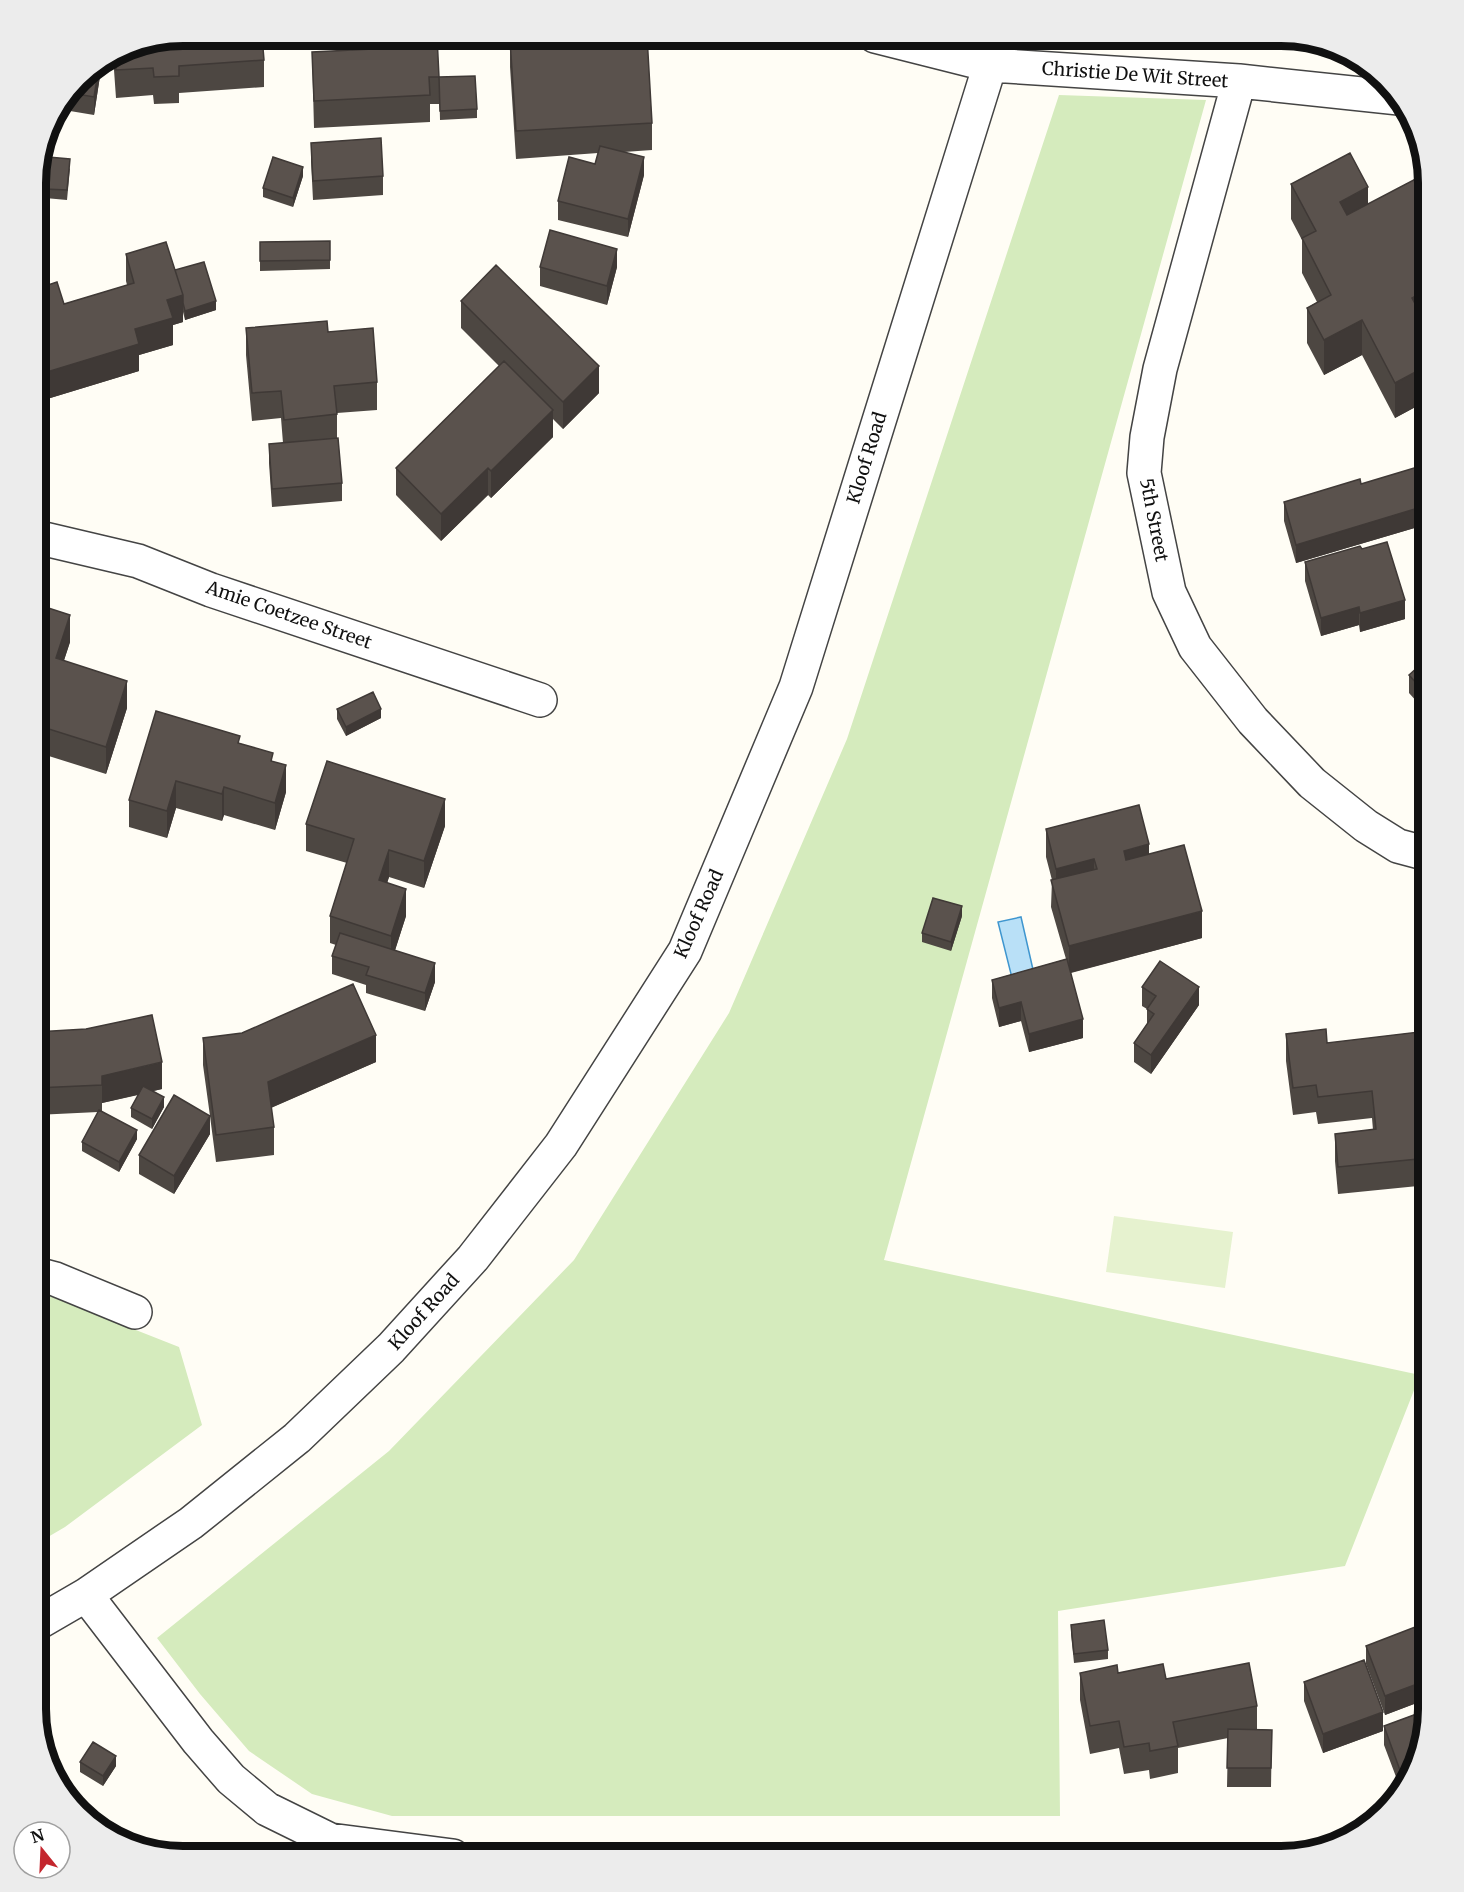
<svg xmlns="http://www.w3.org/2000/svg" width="1464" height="1892" viewBox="0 0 1464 1892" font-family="Merriweather,serif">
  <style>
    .green { fill: #d5ebbd }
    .pitch { fill: #e6f2cf }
    .water { fill: #b9e0f7; stroke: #3f96cf; stroke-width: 1.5 }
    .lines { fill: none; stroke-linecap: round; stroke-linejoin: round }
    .minor-casing { stroke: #444; stroke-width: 36 }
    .minor { stroke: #fff; stroke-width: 33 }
    .wall { fill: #4d4742 }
    .shaded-wall { fill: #3f3936 }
    .building { fill: #5a524d; stroke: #3f3936; stroke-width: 1.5 }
    .labels { text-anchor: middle; stroke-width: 6; stroke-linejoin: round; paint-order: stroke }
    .street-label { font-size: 18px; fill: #111; stroke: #fff }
    .rim { fill: none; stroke: #111; stroke-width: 8 }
  </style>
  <rect width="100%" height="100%" fill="#fffdf5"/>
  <!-- green -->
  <path class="green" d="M1059 95 1206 100 884 1260 1420 1375 1345 1566 1058 1611 1060 1816H392L312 1794 249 1751 200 1694 157 1638 389 1451 574 1260 729 1013 847 739Z
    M36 1293H42L179 1347 202 1425 65 1527 36 1544Z"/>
  <!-- pitch -->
  <path class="pitch" d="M1114 1216 1233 1232 1225 1288 1106 1272Z"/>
  <!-- water -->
  <path class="water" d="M1021 917 1034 974 1012 978 998 922Z"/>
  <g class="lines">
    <!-- minor casing -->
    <g class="minor-casing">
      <path id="minor" d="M875 36 990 65 1239 81 1399 98
        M1239 81 1160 369 1147 437 1144 473 1169 592 1195 647 1253 721 1312 783 1366 826 1398 846 1428 854
        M36 537 138 561 211 590 540 700
        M36 1274 55 1279 135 1312
        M86 1595 198 1741 231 1779 267 1809 330 1840 453 1856
        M36 1624 86 1595 191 1523 297 1438 391 1348 473 1258 561 1145 685 951 796 687 999 36"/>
    </g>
    <!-- minor -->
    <use href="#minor" class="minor"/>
  </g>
  <!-- wall -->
  <path class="wall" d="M510 40 652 123V150L624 152 644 175 628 237 558 220V201L595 164 598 153 516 159 510 67Z
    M127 47 264 60V87L179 93V103L154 104 153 95 116 98 113 56Z
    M312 52 439 77V104H430V122L314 128Z
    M102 63 94 115 58 109 86 73Z
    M439 77 477 109V118L440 120Z
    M311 143 383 176V195L313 200 311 161Z
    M70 168 67 200 45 198V189Z
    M303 176 293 207 263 197V188Z
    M1291 184 1368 204 1428 184V324L1426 325 1428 328V418L1421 404 1395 418 1362 355 1324 375 1307 343V308L1317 302 1302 273V240L1291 219Z
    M330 241V269L260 271V242Z
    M126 254 175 270 216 310 185 320 183 312V322L173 325V345L139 355V371L47 399 36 365V289L64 304 127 285 126 281Z
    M540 267H617L607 305 540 286Z
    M461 301 599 393 563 429 553 419V437L491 498 488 495 441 541 396 495V468L499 366 461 328Z
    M246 328 328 332 377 382V410L337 413V438L342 483V501L272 507 269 463V444L283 443 281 418 252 421 246 355Z
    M1361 484 1428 492V524L1296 563 1284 521V502Z
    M1362 549 1405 619 1360 632 1359 625 1321 636 1305 581V562Z
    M36 604 70 642 64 660 127 708 106 774 36 752Z
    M1428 658V714L1409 693V675Z
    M337 709 381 718 346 736 337 719Z
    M240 743 273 762 286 792 275 830 224 815 222 821 176 808 167 838 129 827V800Z
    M306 824 445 826 424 888 389 877 387 883 406 916 395 950 435 982 425 1011 366 993V985L332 974V956L336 945 330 943V916L347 863 306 851Z
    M1046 829 1149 854 1202 938 1071 973 1083 1038 1029 1052 1021 1021 999 1027 992 998V980L1066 959 1051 907 1052 880 1046 857Z
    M962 916 951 951 922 942V933Z
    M1142 987 1199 1005 1151 1074 1134 1062V1043L1147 1024V1009L1142 1006Z
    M36 1032 162 1089 153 1091 164 1107 152 1129 131 1117V1108L138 1095 102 1103V1111L137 1139 119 1172 82 1151V1142L98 1112 36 1115Z
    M1286 1034 1327 1043 1428 1113V1185L1338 1194 1335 1161V1134L1373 1130 1372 1118 1318 1124 1316 1112 1293 1115 1286 1061Z
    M203 1038 376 1062 271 1108 274 1127V1155L216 1162 210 1116V1134L174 1194 139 1174V1155L210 1116 203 1065Z
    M1428 1614V1709L1408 1782 1401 1790 1384 1745V1726L1416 1714 1414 1707V1704L1385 1715 1366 1664V1646L1424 1627V1616Z
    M1071 1625 1108 1650V1659L1074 1663 1071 1634Z
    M1080 1673H1118L1166 1679 1257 1706V1729L1272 1730 1271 1787H1227L1228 1738 1178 1748V1773L1150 1779 1149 1770 1124 1774 1119 1748 1090 1754 1080 1700Z
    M1304 1682 1383 1731 1323 1753 1304 1701Z
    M80 1762 116 1766 103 1786 80 1772Z"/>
  <!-- shaded-wall -->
  <path class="shaded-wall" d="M102 63 94 115V97L99 65Z
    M644 157V175L628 237V219Z
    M303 167V176L293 207V198Z
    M1368 187V222L1340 237V202Z
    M617 249V267L607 305V286Z
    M1428 289V324L1412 333V298Z
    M183 295V322L173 325V345L139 355V371L47 399V372L135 329 167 300Z
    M216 301V310L185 320V311Z
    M1362 320V355L1324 375V340Z
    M599 366V393L563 429V402Z
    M1421 369V404L1395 418V383Z
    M553 410V437L491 498V471Z
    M488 468V495L441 541V514Z
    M1428 505V524L1296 563V545Z
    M1405 600V619L1360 632V613Z
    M1359 607V625L1321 636V618Z
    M70 615V642L56 685V658Z
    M127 681V708L106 774V747Z
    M381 709V718L346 736V727Z
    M286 765V792L275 830V803Z
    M176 781V808L167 838V811Z
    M224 787V815L222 821V794Z
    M445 799V826L424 888V861Z
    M1149 844V871L1124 878V851Z
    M389 850V877L379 908V880Z
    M1094 859V886L1056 896V869Z
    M406 889V916L391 963V936Z
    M962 906V916L951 951V942Z
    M1202 911V938L1069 973V946Z
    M435 963V982L425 1011V993Z
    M1199 987V1005L1151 1074V1055Z
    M1021 1002V1021L999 1027V1008Z
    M1083 1019V1038L1029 1052V1034Z
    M376 1035V1062L268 1109V1082Z
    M162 1062V1089L102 1103V1076Z
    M164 1097V1107L152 1129V1119Z
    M210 1116V1134L174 1194V1176Z
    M137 1130V1139L119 1172V1162Z
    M1428 1680V1699L1414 1689V1704L1385 1715V1696Z
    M1383 1712V1731L1323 1753V1734Z
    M116 1756V1766L103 1786V1776Z
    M1412 1769 1408 1782 1401 1789V1773Z"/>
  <!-- building -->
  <path class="building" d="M184 36H262L264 60 179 66V76L154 77 153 68 116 70 115 55 127 47Z
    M392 36H437L439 77H429L430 95 314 101 312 52 393 48Z
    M571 36H647L652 123 516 131 510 40Z
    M99 65 94 97 71 93 86 73Z
    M475 76 477 109 440 111 439 77Z
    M381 138 383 176 313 181 311 143Z
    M600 146 644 157 628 219 558 201 569 157 595 164Z
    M1350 153 1368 187 1340 202 1347 215 1425 174 1428 184V289L1412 298 1428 328V383L1421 369 1395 383 1362 320 1324 340 1307 308 1331 295 1302 238 1316 231 1291 184Z
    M48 157 70 159 67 190 45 189Z
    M273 157 303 167 293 198 263 188Z
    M550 230 617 249 607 286 540 267Z
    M330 241V260L260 261V242Z
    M166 242 183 295 167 300 173 318 135 329 139 344 47 372 36 338V289L57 282 64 304 134 283 126 254Z
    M204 262 216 301 185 311 183 303V295L175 270Z
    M496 265 599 366 563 402 461 301Z
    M327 321 328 332 373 328 377 382 334 386 337 414 284 420 281 391 252 393 246 328Z
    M504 361 553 410 491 471 488 468 441 514 396 468Z
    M338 438 342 483 272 489 269 444Z
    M1421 466 1428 492V505L1296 545 1284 502 1360 479 1361 484Z
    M1387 542 1405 600 1360 613 1359 607 1321 618 1305 562 1360 546 1362 549Z
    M36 604 70 615 56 658 127 681 106 747 36 725Z
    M1428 658V696L1409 675Z
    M373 692 381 709 346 727 337 709Z
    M156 711 240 736 238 743 273 753 271 761 286 765 275 803 224 787 222 794 176 781 167 811 129 800Z
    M327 761 445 799 424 861 389 850 379 880 406 889 391 936 330 916 354 839 306 824Z
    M1139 805 1149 844 1124 851 1126 860 1184 845 1202 911 1069 946 1051 880 1097 869 1094 859 1056 869 1046 829Z
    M933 898 962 906 951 942 922 933Z
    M340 933 435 963 425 993 366 975 369 967 332 956Z
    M1067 959 1083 1019 1029 1034 1021 1002 999 1008 992 980Z
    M1160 961 1199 987 1151 1055 1134 1043 1154 1014 1147 1009 1156 996 1142 987Z
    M353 984 376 1035 268 1082 274 1127 216 1135 203 1038 242 1033Z
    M152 1015 162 1062 102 1076V1085L36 1088V1032L86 1029Z
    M1326 1029 1327 1043 1419 1032 1428 1113V1158L1338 1167 1335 1134 1376 1129 1372 1091 1318 1097 1316 1085 1293 1088 1286 1034Z
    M143 1086 164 1097 152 1119 131 1108Z
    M174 1095 210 1116 174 1176 139 1155Z
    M99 1110 137 1130 119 1162 82 1142Z
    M1428 1614V1626L1424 1616Z
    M1104 1620 1108 1650 1074 1654 1071 1625Z
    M1423 1624 1428 1637V1680L1385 1696 1366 1646Z
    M1364 1660 1383 1712 1323 1734 1304 1682Z
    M1249 1663 1257 1706 1173 1722 1178 1746 1150 1751 1149 1743 1124 1747 1119 1721 1090 1726 1080 1673 1117 1665 1118 1673 1163 1664 1166 1679Z
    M1428 1684V1709L1412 1769 1401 1773 1384 1726 1422 1712 1414 1689Z
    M1228 1729 1272 1730 1271 1768H1227Z
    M93 1742 116 1756 103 1776 80 1762Z"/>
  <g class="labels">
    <!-- street labels -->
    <g class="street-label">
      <text transform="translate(1135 75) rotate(4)" y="6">Christie De Wit Street</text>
      <text transform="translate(867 458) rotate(-73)" y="6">Kloof Road</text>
      <text transform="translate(1154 520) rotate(79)" y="6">5th Street</text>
      <text transform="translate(289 615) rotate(19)" y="6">Amie Coetzee Street</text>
      <text transform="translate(699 914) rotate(-66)" y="6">Kloof Road</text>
      <text transform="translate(424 1312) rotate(-48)" y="6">Kloof Road</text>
    </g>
  </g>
  <!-- crop -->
  <path d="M0 0H1464V1892H0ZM183 46H1281A137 137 0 0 1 1418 183V1709A137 137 0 0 1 1281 1846H183A137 137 0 0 1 46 1709V183A137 137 0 0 1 183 46Z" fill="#ececec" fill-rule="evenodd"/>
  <path class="rim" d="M183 46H1281A137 137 0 0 1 1418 183V1709A137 137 0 0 1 1281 1846H183A137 137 0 0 1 46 1709V183A137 137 0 0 1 183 46Z"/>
  <!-- north arrow -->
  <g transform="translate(42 1850) rotate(342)"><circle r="28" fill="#ffffff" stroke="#a0a0a0" stroke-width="1.5"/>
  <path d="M0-4.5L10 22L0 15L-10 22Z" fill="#c4262e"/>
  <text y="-9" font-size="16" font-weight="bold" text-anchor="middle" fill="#111111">N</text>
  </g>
</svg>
